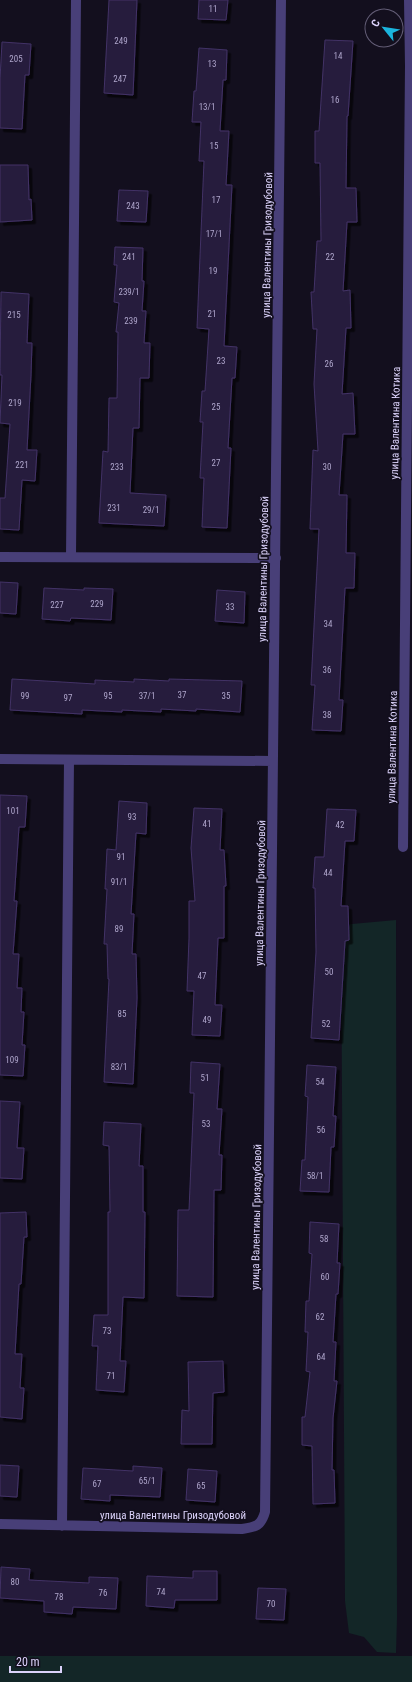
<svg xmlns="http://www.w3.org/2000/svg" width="412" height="1682" viewBox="0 0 412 1682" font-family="'Roboto Condensed',sans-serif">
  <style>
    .green { fill: #132627 }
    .building { fill: #271d3d; stroke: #423266; filter: url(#shadow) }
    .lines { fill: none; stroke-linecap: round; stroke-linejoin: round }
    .street { stroke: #483f78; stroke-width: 10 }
    .labels { text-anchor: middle; stroke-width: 3.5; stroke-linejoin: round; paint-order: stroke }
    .number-label { font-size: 9px; fill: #aea5cb }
    .street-label { font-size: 11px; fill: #dbd2fa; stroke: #130f1e }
  </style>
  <defs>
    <filter id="shadow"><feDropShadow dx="3.5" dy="3.5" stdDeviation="0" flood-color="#0009"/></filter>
  </defs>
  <rect width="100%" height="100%" fill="#130f1e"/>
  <!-- green -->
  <path class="green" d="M396 920 397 1617 396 1653 377 1652 364 1637 349 1633 345 1601 341 925Z
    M0 1656H412V1682H0Z"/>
  <!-- building -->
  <path class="building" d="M109 0H137L133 95 104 93Z
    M199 0H228L226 20 198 19Z
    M325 40 353 41 348 116H347L346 188H356L357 222H347L343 291 350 290 351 328H346L342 394 353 393 355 434H343L339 495H347L346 553H355L354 588H345L339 700H343L341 731 312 730 315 685H311L319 529H310L313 450 318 451 314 384 317 329H313L311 292H314L317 241H321L320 163H315V131H319Z
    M2 42 31 44 29 75H25L22 129 0 128V79Z
    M199 48 227 50 226 80H223L220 131H229L226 185H232L224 346 237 347 235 378H232L228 448H231L227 528 202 527 204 478H200L203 422H200L202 391H205L209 329 197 328 204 161H199L201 122H192L194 91H196Z
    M0 165H28L29 200 31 199 32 220 0 222Z
    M119 190 148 191 146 222 117 221Z
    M115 247 143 248 142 281H144L142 311H146L144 343H150L149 378H140L139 428H133L130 493 166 495 164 526 99 523 103 451 108 452 109 398H117L118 332H116L119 303 114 302 117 265H114Z
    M1 292 29 294 27 343H32L31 375 27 450H37L35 481 22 480 19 530 0 529V498H5L10 424 0 423 2 375H0Z
    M0 582 18 583 16 614 0 613Z
    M44 588 84 590V588L113 589 111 620 71 618 70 621 42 619Z
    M217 590 245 592 244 623 215 621Z
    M12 679 95 684V680L134 682V679L169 681V679L242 681 240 712 196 709V711L161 709V712L122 710V712L82 710V714L10 710Z
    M0 795 27 796 25 827H19L14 901H17L13 954H19L17 988H22L21 1012H24L22 1045H25L23 1076 0 1075Z
    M119 801 147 803 146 834 136 833 131 914H134L132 954H136L137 998 133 1084 104 1082 109 979H108L107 944H104L107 889H105L107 849 116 850Z
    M194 808 222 809 220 850H224L226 886H224V938H218L215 1005H222L220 1036 192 1035 194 991H187L189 938V901H195L191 848Z
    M327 809 356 810 354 841H345L341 906H348L349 940 345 941 339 1040 311 1038 316 952 315 888H313L315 857H324Z
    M191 1062 220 1064 217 1109H222L219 1155H222L221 1190H214L213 1297 177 1296 178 1210H189L194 1093H190Z
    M307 1065 336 1067 333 1116H336L334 1147H331L329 1192 300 1191 302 1160H305L308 1097 305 1096Z
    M0 1101 20 1102 17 1148H24L22 1179 0 1178Z
    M104 1122 141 1124 139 1166H143V1212H145L144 1298 123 1297 120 1361H126L124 1392 96 1390 98 1346H92L94 1315H108V1212H110L109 1146 103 1145Z
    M26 1212 27 1237H24L21 1284H19L15 1354H22L20 1388H24L22 1419 0 1417V1213Z
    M310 1222 339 1224 337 1263H340L338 1294H336L333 1342H336L334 1381H337L333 1418 332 1470H334L335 1503 313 1504 312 1446 302 1445V1417H305L310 1372 306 1371 308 1332H305L306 1301H309L312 1254 309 1253Z
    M223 1361 224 1392 213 1393 212 1444H181L182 1410 189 1411 188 1362Z
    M0 1465 19 1466 17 1497 0 1496Z
    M133 1466 162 1468 160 1497 110 1495V1501L81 1499 83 1468 133 1471Z
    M188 1469 217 1471 215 1502 186 1500Z
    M1 1567 30 1569 29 1580 89 1583V1577L118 1578 116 1609 73 1607 72 1614 44 1612V1601L0 1598Z
    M193 1571H217V1600H175L174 1608 146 1606 147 1576 193 1578Z
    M258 1588 286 1589 284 1620 256 1619Z"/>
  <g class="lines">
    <!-- street -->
    <path class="street" d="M0 557 276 558
      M71 557 76 0
      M0 759 273 761
      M403 847 410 66 409 0
      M0 1524 242 1529C256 1527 261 1526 265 1512L281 0
      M62 1526 69 760"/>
  </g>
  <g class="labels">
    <!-- number labels -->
    <g class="number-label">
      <text x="213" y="12">11</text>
      <text x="121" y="44">249</text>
      <text x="338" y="59">14</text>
      <text x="16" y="62">205</text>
      <text x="212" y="67">13</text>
      <text x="120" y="82">247</text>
      <text x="335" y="103">16</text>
      <text x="207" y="110">13/1</text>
      <text x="214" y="149">15</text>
      <text x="216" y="203">17</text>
      <text x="133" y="209">243</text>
      <text x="214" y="237">17/1</text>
      <text x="129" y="260">241</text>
      <text x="330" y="260">22</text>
      <text x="213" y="274">19</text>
      <text x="129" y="295">239/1</text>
      <text x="212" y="317">21</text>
      <text x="14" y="318">215</text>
      <text x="131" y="324">239</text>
      <text x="221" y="364">23</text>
      <text x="329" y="367">26</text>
      <text x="15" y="406">219</text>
      <text x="216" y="410">25</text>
      <text x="216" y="466">27</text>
      <text x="22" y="468">221</text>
      <text x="117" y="470">233</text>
      <text x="327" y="470">30</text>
      <text x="114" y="511">231</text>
      <text x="151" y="513">29/1</text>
      <text x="97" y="607">229</text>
      <text x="57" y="608">227</text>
      <text x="230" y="610">33</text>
      <text x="328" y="627">34</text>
      <text x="327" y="673">36</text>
      <text x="182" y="698">37</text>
      <text x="25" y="699">99</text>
      <text x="108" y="699">95</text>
      <text x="147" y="699">37/1</text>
      <text x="226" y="699">35</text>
      <text x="68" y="701">97</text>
      <text x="327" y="718">38</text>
      <text x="13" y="814">101</text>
      <text x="132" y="820">93</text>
      <text x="207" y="827">41</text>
      <text x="340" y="828">42</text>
      <text x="121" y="860">91</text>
      <text x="328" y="876">44</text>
      <text x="119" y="885">91/1</text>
      <text x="119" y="932">89</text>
      <text x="329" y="975">50</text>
      <text x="202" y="979">47</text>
      <text x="122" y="1017">85</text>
      <text x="207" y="1023">49</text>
      <text x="326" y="1027">52</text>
      <text x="12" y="1063">109</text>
      <text x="119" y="1070">83/1</text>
      <text x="205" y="1081">51</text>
      <text x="320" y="1085">54</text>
      <text x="206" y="1127">53</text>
      <text x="321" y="1133">56</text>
      <text x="315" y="1179">58/1</text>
      <text x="324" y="1242">58</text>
      <text x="325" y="1280">60</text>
      <text x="320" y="1320">62</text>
      <text x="107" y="1334">73</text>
      <text x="321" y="1360">64</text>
      <text x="111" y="1379">71</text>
      <text x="147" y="1484">65/1</text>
      <text x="97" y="1487">67</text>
      <text x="201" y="1489">65</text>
      <text x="15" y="1585">80</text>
      <text x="161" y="1595">74</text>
      <text x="103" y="1596">76</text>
      <text x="59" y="1600">78</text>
      <text x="271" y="1607">70</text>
    </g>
    <!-- street labels -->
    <g class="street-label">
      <text transform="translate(267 245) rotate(-89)" y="4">улица Валентины Гризодубовой</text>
      <text transform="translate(395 423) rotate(-89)" y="4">улица Валентина Котика</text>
      <text transform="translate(263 569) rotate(-89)" y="4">улица Валентины Гризодубовой</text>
      <text transform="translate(392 747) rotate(-89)" y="4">улица Валентина Котика</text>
      <text transform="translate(260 893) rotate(-89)" y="4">улица Валентины Гризодубовой</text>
      <text transform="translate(256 1217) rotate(-89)" y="4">улица Валентины Гризодубовой</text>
      <text x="173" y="1519">улица Валентины Гризодубовой</text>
    </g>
  </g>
  <!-- north arrow -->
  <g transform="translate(384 28) rotate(300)"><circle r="19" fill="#130f1e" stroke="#635d76"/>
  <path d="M0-3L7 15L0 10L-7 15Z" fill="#1bb4dd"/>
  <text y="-6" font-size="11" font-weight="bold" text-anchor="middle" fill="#dbd2fa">С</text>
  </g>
  <!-- scale -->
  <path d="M10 1666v6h51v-6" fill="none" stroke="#dbd2fa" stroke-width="2"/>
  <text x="16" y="1666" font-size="12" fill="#dbd2fa" stroke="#130f1e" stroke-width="3" paint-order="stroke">20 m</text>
</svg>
